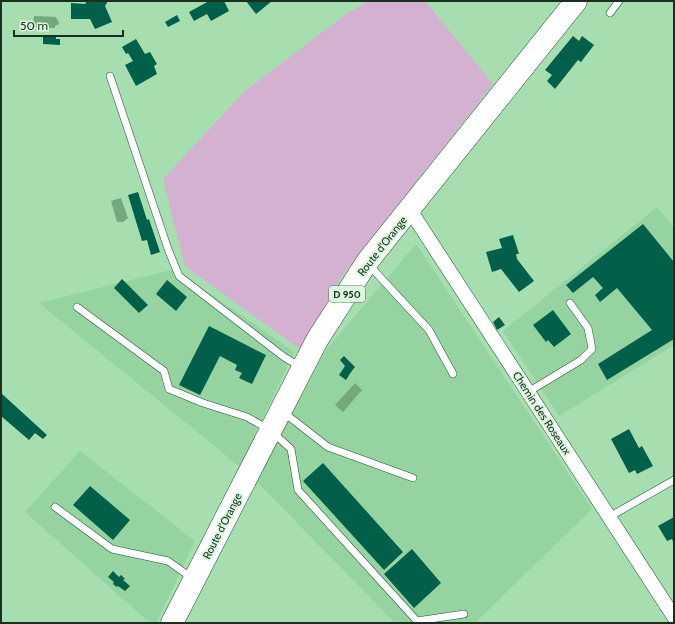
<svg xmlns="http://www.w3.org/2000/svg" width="675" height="624" viewBox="0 0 675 624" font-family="Cabin,sans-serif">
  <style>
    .built { fill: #95d3a1 }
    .green { fill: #d4b1d0 }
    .water { fill: #73a97d }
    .building { fill: #02604a }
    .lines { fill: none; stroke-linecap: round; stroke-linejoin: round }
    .service-casing { stroke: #20542e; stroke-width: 8 }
    .minor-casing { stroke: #20542e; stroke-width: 15 }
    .primary-casing { stroke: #20542e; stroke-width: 23 }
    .service { stroke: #fff; stroke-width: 7 }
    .minor { stroke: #fff; stroke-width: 14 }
    .primary { stroke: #fff; stroke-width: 22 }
    .labels { text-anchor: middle; stroke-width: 4; stroke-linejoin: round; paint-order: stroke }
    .shield { fill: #dbf7df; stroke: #546c59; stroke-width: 1 }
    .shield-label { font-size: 10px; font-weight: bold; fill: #1a301f }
    .street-label { font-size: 11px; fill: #1a301f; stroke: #dbf7df }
  </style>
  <rect width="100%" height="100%" fill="#a6deb0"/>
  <!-- built -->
  <path class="built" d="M657 207 674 228V345L559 416 503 331Z
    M416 244 592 509 475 623H395L256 481 326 350Z
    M175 269 294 352 240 467 39 303Z
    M80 451 195 541 156 623H150L25 512Z"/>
  <!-- green -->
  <path class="green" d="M368 1H425L493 84 340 279 301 350 185 266 163 179 245 91 345 15Z"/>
  <!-- water -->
  <path class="water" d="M34 16 56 17V18L58 20 59 24 55 26V28L33 27Z
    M121 198 128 218 123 222H117L111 201Z
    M355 383 362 390 343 412 335 405Z"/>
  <!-- building -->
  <path class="building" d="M87 1H108L105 6 112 22 95 29 90 19H71V3L85 4Z
    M209 1H224L229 11 211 21 207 14 194 21 189 12Z
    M246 1H272L256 14Z
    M177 15 180 21 168 27 165 22Z
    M43 36H56V39H60V45L43 44Z
    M573 36 579 41 582 36 594 45 581 62 578 60 555 89 547 81 552 75 545 70Z
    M136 39 145 54 150 52 157 64 154 66 157 74 136 86 125 65 133 61 128 53 126 54 122 47Z
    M138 192 147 220 149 219 160 252 151 255 147 240 142 241 128 195Z
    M643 224 674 262V339L607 380 598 364 652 330 617 288 600 302 595 295 603 288 593 277 573 293 566 285Z
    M513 235 519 254H516L517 259 534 281 519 292 501 269 492 272 486 252 502 248 499 239Z
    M122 279 148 305 139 313 114 288Z
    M167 280 187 297 176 311 156 294Z
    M553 310 571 334 554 347 548 340 546 342 533 325Z
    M499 317 505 325 497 330 493 322Z
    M209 326 266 355 252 384 239 378 242 373 235 370 237 365 220 356 200 395 179 385Z
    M344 356 355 367 351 372 346 380 339 375 345 366 340 360Z
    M1 393 47 435 43 439 35 433 29 440 1 416Z
    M629 429 639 448 642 446 653 466 637 474 635 470 629 473 611 439Z
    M323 463 403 552 384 570 303 481Z
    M90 486 130 520 113 540 73 505Z
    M674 517V544L672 539 667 541 658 526Z
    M412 549 441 583 414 608 384 574Z
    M113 571 119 577 121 575 125 579 123 580 130 586 125 591 118 586 117 587 113 584 114 582 108 577Z"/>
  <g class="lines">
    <!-- service casing -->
    <g class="service-casing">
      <path id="service" d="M610 13 619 1
        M110 76 168 249 179 276 284 357 301 367
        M368 264 429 330 453 374
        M77 307 164 371 169 389 203 403 247 417 270 430 291 449 298 490 417 621 464 614
        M528 392 581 360 592 349 588 328 570 303
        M283 412 328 447 413 478
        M55 507 112 549 168 561 192 578
        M609 517 674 480"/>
    </g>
    <!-- minor casing -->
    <g class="minor-casing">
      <path id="minor" d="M410 210 674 617"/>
    </g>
    <!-- primary casing -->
    <g class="primary-casing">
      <path id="primary" d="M172 623 317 340 367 262 576 1"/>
    </g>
    <!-- service -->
    <use href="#service" class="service"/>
    <!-- minor -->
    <use href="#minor" class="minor"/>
    <!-- primary -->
    <use href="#primary" class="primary"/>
  </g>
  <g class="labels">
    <!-- shield labels -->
    <rect class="shield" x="329" y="286" width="36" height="16" rx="3"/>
    <g class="shield-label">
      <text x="347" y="298">D 950</text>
    </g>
    <!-- street labels -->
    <g class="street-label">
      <text transform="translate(382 246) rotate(-52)" y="4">Route d'Orange</text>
      <text transform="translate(542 413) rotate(57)" y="4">Chemin des Roseaux</text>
      <text transform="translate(222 526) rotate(-63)" y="4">Route d'Orange</text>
    </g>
  </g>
  <!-- border -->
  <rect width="675" height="624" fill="none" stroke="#1a301f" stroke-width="4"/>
  <!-- scale -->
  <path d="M14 30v6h109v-6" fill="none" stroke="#1a301f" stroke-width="2"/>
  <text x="20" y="30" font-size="12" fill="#1a301f" stroke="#dbf7df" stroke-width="3" paint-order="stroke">50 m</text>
</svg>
